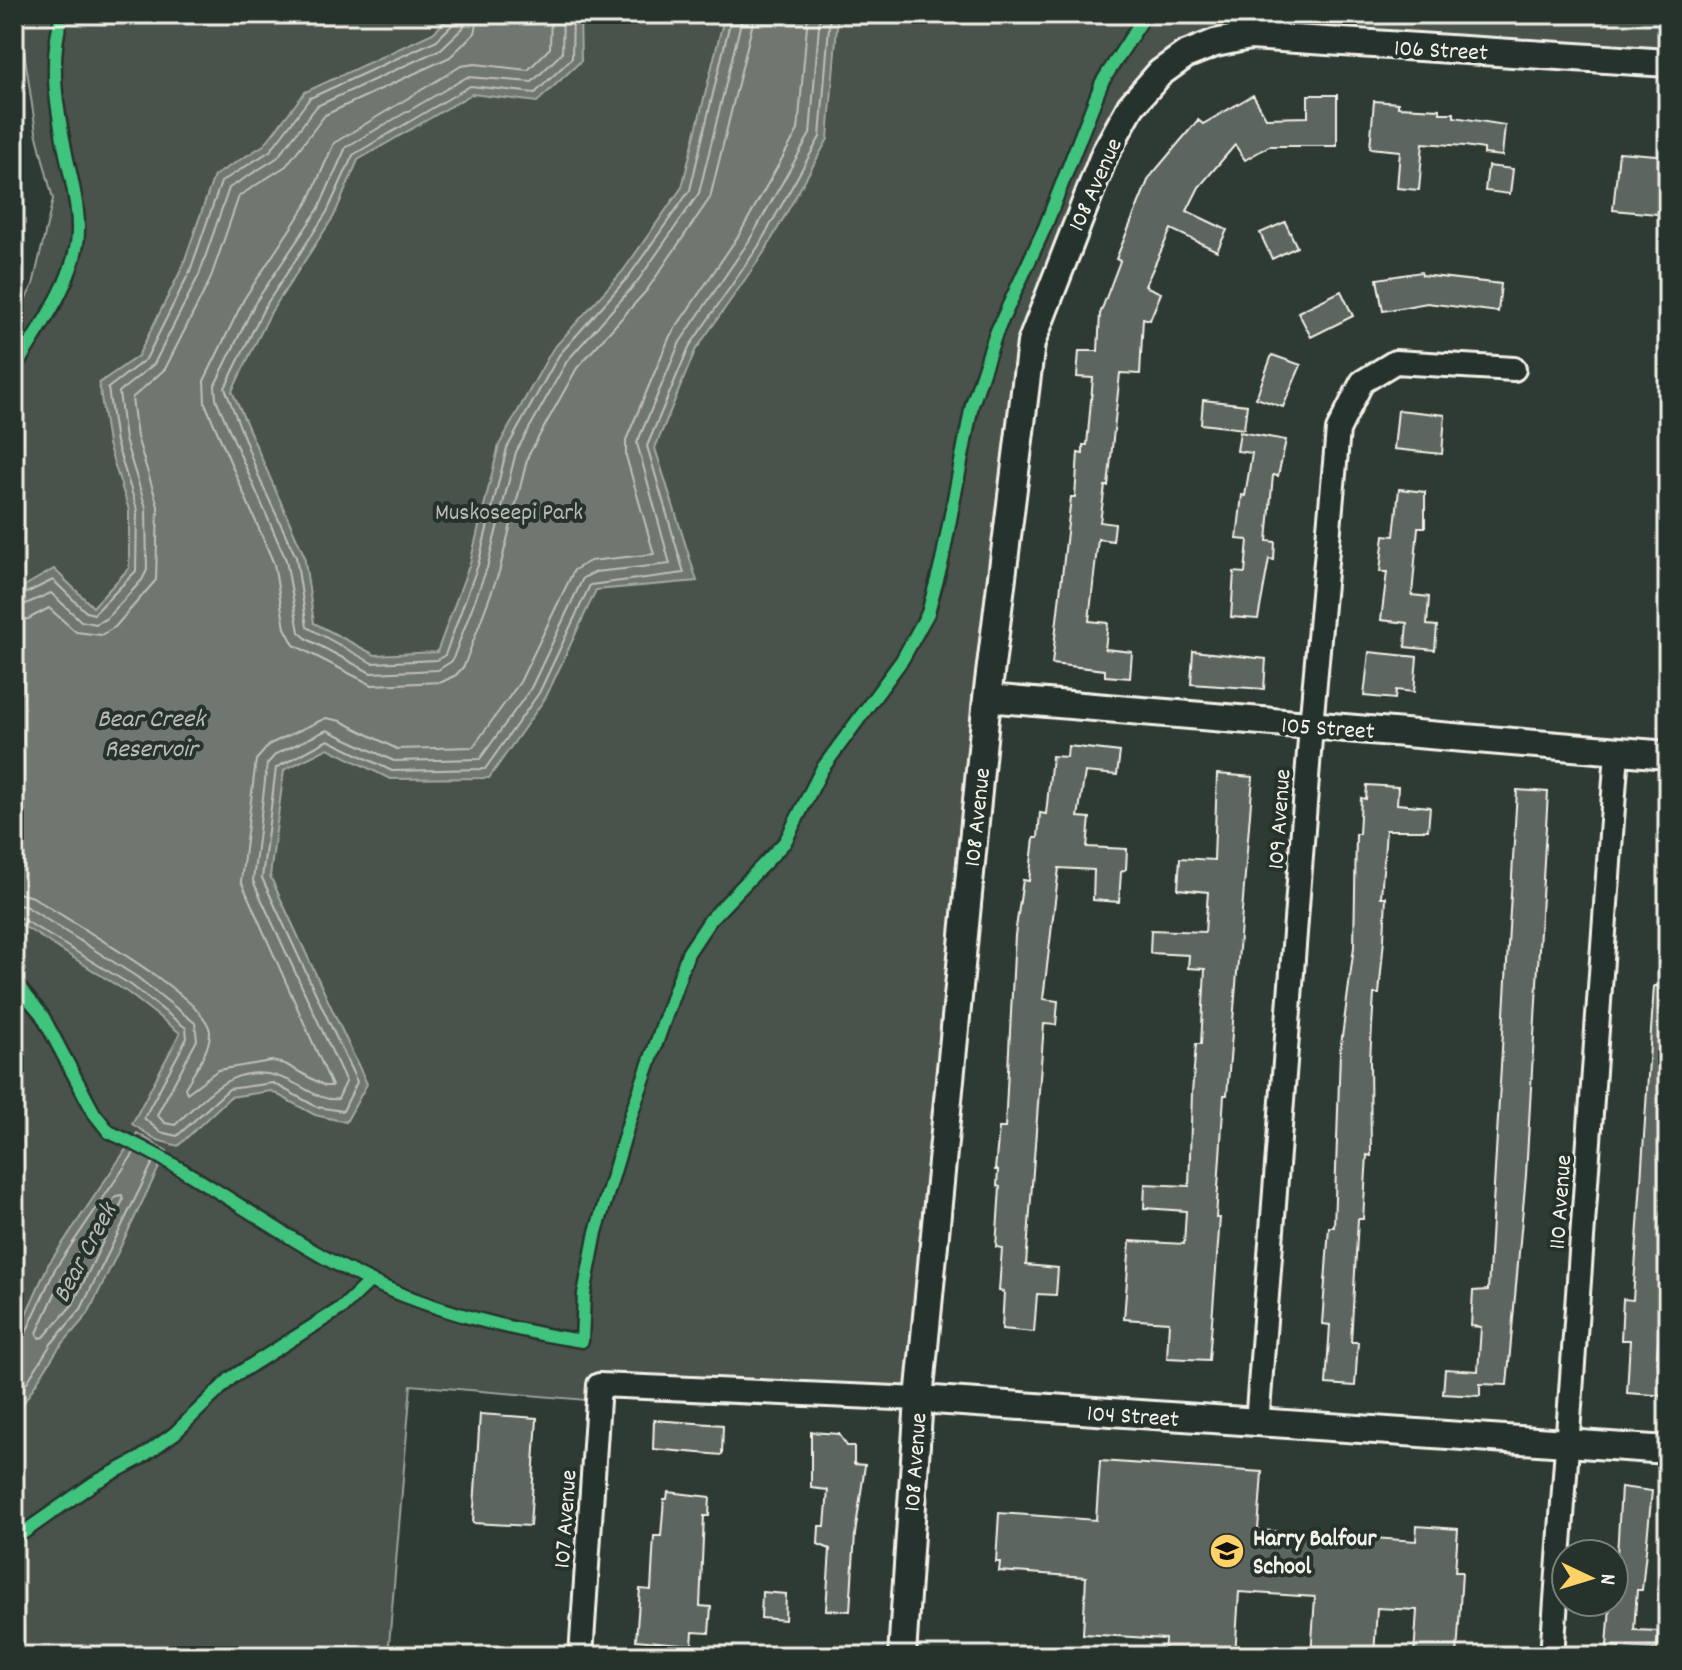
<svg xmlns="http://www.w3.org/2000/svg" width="1682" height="1670" viewBox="0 0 1682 1670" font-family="Dekko,sans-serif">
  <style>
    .green { fill: #48524c; stroke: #9ea29a; stroke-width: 2 }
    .water { fill: #6f7770; stroke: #a4a8a0; stroke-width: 2 }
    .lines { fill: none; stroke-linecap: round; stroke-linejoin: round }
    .shore { stroke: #bfc0b8; stroke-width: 2 }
    .building { fill: #5c655e; stroke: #f4f1e8; stroke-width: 2 }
    .minor-casing { stroke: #f4f1e8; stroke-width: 28 }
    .tertiary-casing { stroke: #f4f1e8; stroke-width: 32 }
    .minor { stroke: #26332d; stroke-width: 22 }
    .tertiary { stroke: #26332d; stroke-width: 26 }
    .cycleway-casing { stroke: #26332d; stroke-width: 17 }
    .cycleway { stroke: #40c37c; stroke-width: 12 }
    .labels { text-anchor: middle; stroke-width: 8; stroke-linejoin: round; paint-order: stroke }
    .street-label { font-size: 24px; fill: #f4f1e8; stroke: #26332d }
    .park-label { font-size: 24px; fill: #b8b9b1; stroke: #26332d }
    .poi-label { font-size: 24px; font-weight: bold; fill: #f4f1e8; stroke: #26332d; text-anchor: start }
    .water-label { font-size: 26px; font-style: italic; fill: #b8bab2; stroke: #26332d }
  </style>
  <rect width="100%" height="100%" fill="#2e3b34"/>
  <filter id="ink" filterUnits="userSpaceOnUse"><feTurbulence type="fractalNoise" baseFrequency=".0125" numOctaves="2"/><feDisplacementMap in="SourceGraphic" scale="16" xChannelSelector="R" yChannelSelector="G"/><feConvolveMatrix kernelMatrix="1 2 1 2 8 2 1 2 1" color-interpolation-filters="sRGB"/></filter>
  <g filter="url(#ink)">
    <!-- green -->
    <path class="green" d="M28 14H1668V66L1274 37 1160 80 1119 144 1022 369 922 1403 599 1385 598 1401 411 1385 388 1656H14V321L33 285 53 199 36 132 21 30Z"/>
    <!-- water -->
    <path class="water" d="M453 14H580L581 61 537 102 472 94 358 160 334 216 271 312 232 391 304 555 314 623 375 655 437 652 470 563 499 445 552 350 623 271 682 187 725 14H838L828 139 765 251 695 351 655 448 697 581 596 590 546 697 489 778 390 779 328 748 284 770 270 876 367 1084 346 1122 315 1115 271 1091 230 1097 178 1146 157 1140 132 1124 180 1033 127 992 14 920V592L54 569 93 607 129 568V510L108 444 99 383 138 356 182 268 214 176 264 145 305 92 433 33Z
      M137 1133 167 1151 88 1314 58 1349 14 1418V1341L48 1265Z"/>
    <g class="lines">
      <!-- shore -->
      <path class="shore" d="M551 14 550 48 528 70 475 64 461 66 334 143 308 202 244 299 204 381 205 403 274 564 285 628 294 645 372 685 442 682 456 675 464 666 499 572 528 456 577 368 647 290 710 198 755 14
        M563 14 562 53 532 82 467 77 346 147 319 208 255 303 215 385 216 399 286 560 299 632 307 639 371 673 438 670 452 661 487 568 516 452 567 361 637 282 699 193 743 14
        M573 14 572 58 535 93 470 86 353 155 327 212 264 308 225 388 261 482 296 557 307 627 372 663 437 660 445 655 478 565 507 448 559 355 629 276 690 190 732 14
        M14 599 53 580 86 612 94 614 136 571 137 509 116 442 108 388 146 359 190 271 221 182 270 151 310 98 437 40 455 22 457 14
        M14 609 51 593 81 621 96 624 107 618 142 580 147 570 146 508 125 440 119 392 154 364 199 275 229 188 277 158 317 106 441 49 463 28 467 14
        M14 621 28 619 49 608 76 632 101 635 115 627 156 580 158 506 137 437 132 398 165 369 210 280 239 196 286 166 325 115 450 57 475 33 479 14
        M14 892 33 897C65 919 208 998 210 1032 210 1051 194 1072 185 1088L187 1093 218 1070 271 1061 285 1064 325 1086H332L241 881 256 760 270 744 326 718 341 721 397 749 473 747 520 682 574 570 590 561 654 554 626 456V440L670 336 739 235 798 130 808 14
        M14 904 27 907 137 977 195 1023 197 1040 157 1115 165 1123 175 1125C213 1089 242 1054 298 1085 311 1092 324 1101 338 1099L346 1082 253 881 267 764 276 754 327 730 394 761 480 759 531 688 583 578 595 572 670 564 637 443 680 342 749 241 810 134 820 14
        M14 914 131 985 186 1028 187 1038 144 1118 160 1132 177 1136 229 1089 273 1083 317 1107 343 1111 357 1082 262 878 276 768 328 740 392 771 485 769 539 693 590 585 684 573 647 446 689 347 758 247 820 137 830 14
        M122 1195 123 1200 73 1304 44 1337 39 1338 37 1333 64 1274 116 1196Z
        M14 1341 24 1337 55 1269 138 1147 142 1146 154 1153 155 1158 81 1309 51 1344 14 1403"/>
    </g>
    <!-- building -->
    <path class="building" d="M1253 95 1266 118 1308 117V95H1337V146H1269L1245 160 1235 145 1199 187 1187 211 1227 230 1217 251 1171 229 1145 286 1161 293 1150 320 1143 318 1140 374 1120 373 1108 486H1105L1100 522 1115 524 1113 541 1098 539 1089 621 1108 623 1105 649 1132 652 1130 678 1105 676V670L1052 664 1071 497H1075L1078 453 1083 454V445H1087L1093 378 1077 377 1079 351H1098L1100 314 1120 261 1116 259 1149 178 1198 120 1203 124Z
      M1374 101 1398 103V107L1440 109V113H1454V117L1505 125 1502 156 1484 154V149L1465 146 1423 143 1419 190 1397 188 1400 151 1370 148Z
      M1619 152 1668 156V215L1613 210Z
      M1488 166 1513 169 1510 194 1485 191Z
      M1285 222 1297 247 1272 259 1260 233Z
      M1421 272 1422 275 1501 284 1498 312 1427 303 1383 311 1377 279Z
      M1341 291 1353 316 1311 337 1298 312Z
      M1272 355 1301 365 1283 407 1256 398Z
      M1203 400 1247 405 1244 429 1201 424Z
      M1398 410 1445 415 1442 454 1394 449Z
      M1240 432 1286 440 1278 476 1273 475 1267 541 1275 542 1274 560 1269 559 1258 619 1231 617 1234 572 1245 573 1248 540 1237 539 1242 495 1245 496 1252 453 1237 451Z
      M1399 489 1425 492V527H1418L1412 595 1429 597 1427 625 1437 626 1435 650 1405 647 1407 623 1381 620 1387 572H1380L1384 535 1394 536Z
      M1193 651 1266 659 1264 689 1191 684Z
      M1369 652 1417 657 1414 692 1396 690 1395 699 1364 696Z
      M1068 746 1120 752 1117 775 1085 772 1078 817 1090 818 1087 847 1127 849 1126 869 1121 872 1119 902 1093 900 1094 870 1059 868 1043 999 1058 1001 1056 1025 1044 1024 1026 1265 1058 1268 1056 1295 1037 1294 1034 1332 1002 1329 1004 1292 999 1291 1002 1248 996 1247 1000 1187 997 1186 998 1170H995L999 1128H1005L1015 935 1023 880 1029 881 1034 838H1038L1040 813 1046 814 1052 756 1067 757Z
      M1217 774 1253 777 1227 1095H1224L1216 1218H1220L1209 1360 1167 1358 1169 1322 1124 1319 1130 1241 1184 1244 1186 1211 1144 1208 1145 1184 1189 1186 1192 1093 1196 1044H1201L1205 969 1188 968 1189 955 1150 953 1151 930 1205 932 1208 892 1178 889 1180 858 1214 860Z
      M1367 785 1398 787 1397 804 1430 807 1428 830H1386L1381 897H1386L1384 939 1379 994H1374L1370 1059 1371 1156 1367 1155 1363 1219H1358L1351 1342H1358L1355 1386 1326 1384 1330 1325 1322 1324 1329 1227H1334L1340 1052 1354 947 1356 834H1359L1361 798 1366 799Z
      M1517 790 1548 792 1526 1175 1507 1385 1480 1384V1396L1443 1394 1445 1369 1478 1371 1481 1327 1471 1326 1473 1291 1488 1290Z
      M1654 986H1668V1212L1657 1355 1659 1374 1668 1375V1396L1627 1393 1630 1340H1621L1623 1299 1633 1300Z
      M480 1414 537 1418 530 1526 473 1523Z
      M654 1420 723 1425 722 1455 653 1449Z
      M811 1432 839 1434 847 1446H854V1464L865 1465 855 1534 850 1611 826 1610 830 1549 818 1544 819 1526H825L828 1490 811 1488Z
      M1100 1461 1262 1472 1258 1530 1416 1541 1417 1526 1458 1529 1455 1572H1462L1457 1656H1414L1417 1610 1377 1608 1374 1656H1311L1315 1597 1239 1592 1235 1656H1164L1165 1639 1083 1634 1086 1577 999 1571 1000 1562H996L999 1513 1096 1520Z
      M1621 1487 1652 1491 1642 1590H1637L1634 1630 1658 1631 1657 1649 1607 1646 1610 1606H1614Z
      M668 1492 710 1497 709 1516H704L700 1606 711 1607 709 1633 693 1632 692 1645 636 1640 640 1589 651 1590 654 1536H661L664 1499H667Z
      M762 1592 786 1594 785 1620 761 1618Z"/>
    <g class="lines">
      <!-- minor casing -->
      <g class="minor-casing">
        <path id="minor" d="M1257 1424 1311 726 1338 430 1362 382 1395 362 1514 369
          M581 1656 599 1385 919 1399
          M1552 1656 1617 751"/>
      </g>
      <!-- tertiary casing -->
      <g class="tertiary-casing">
        <path id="tertiary" d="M987 698 1668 755
          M919 1399 1668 1450
          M902 1656 919 1399 987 698 1031 343 1105 153 1131 106 1160 73 1185 55 1215 43 1250 36 1668 63"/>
      </g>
      <!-- minor -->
      <use href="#minor" class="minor"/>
      <!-- tertiary -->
      <use href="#tertiary" class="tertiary"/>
      <!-- cycleway casing -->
      <g class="cycleway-casing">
        <path id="cycleway" d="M14 370C37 330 69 291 77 244 81 217 73 186 67 159 57 110 48 64 62 14
          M14 981 42 1015 94 1113 109 1132C201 1172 280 1239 370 1281 437 1312 510 1330 582 1341L584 1294 596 1232 632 1112 688 953 710 920 785 842 822 769 902 660 928 613 942 561 972 405 996 333 1045 227 1102 82 1146 14
          M14 1539 94 1483 139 1459 175 1433 231 1378 343 1307 370 1281"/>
      </g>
      <!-- cycleway -->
      <use href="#cycleway" class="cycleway"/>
    </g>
  </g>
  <!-- icons -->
  <defs>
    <g id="school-disc" transform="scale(1.8)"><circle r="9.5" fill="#ffd166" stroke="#26332d"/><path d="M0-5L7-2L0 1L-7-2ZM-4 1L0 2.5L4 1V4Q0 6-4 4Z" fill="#111"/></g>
  </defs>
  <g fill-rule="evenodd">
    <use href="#school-disc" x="1227" y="1551"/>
  </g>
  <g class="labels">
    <!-- street labels -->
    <g class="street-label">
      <text transform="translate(1441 49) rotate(3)" y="8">106 Street</text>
      <text transform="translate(1094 184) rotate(-66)" y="8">108 Avenue</text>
      <text transform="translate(1328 727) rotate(4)" y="8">105 Street</text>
      <text transform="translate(976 817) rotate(-84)" y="8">108 Avenue</text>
      <text transform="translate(1278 819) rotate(-86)" y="8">109 Avenue</text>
      <text transform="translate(1559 1202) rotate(-86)" y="8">110 Avenue</text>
      <text transform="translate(1133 1415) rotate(4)" y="8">104 Street</text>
      <text transform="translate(914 1462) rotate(-86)" y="8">108 Avenue</text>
      <text transform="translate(564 1519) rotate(-86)" y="8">107 Avenue</text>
    </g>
    <!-- park labels -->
    <g class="park-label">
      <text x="509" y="519">Muskoseepi Park</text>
    </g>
    <!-- poi labels -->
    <g class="poi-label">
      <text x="1253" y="1545">Harry Balfour<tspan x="1253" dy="28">School</tspan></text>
    </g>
    <!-- water labels -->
    <g class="water-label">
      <text x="151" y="726">Bear Creek<tspan x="151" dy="30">Reservoir</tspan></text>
      <text transform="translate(83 1252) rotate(-62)" y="9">Bear Creek</text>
    </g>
  </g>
  <!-- margin -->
  <rect width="1682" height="1670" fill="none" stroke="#26332d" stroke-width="48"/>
  <rect x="24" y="24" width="1634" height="1622" fill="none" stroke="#f4f1e8" stroke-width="3" filter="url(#ink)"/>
  <!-- north arrow -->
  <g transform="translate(1590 1578) rotate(94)"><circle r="38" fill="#26332d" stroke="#787f78" stroke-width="2"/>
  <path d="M0-6L14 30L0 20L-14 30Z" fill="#ffd166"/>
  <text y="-12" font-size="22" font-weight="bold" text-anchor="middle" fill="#f4f1e8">N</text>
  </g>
</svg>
